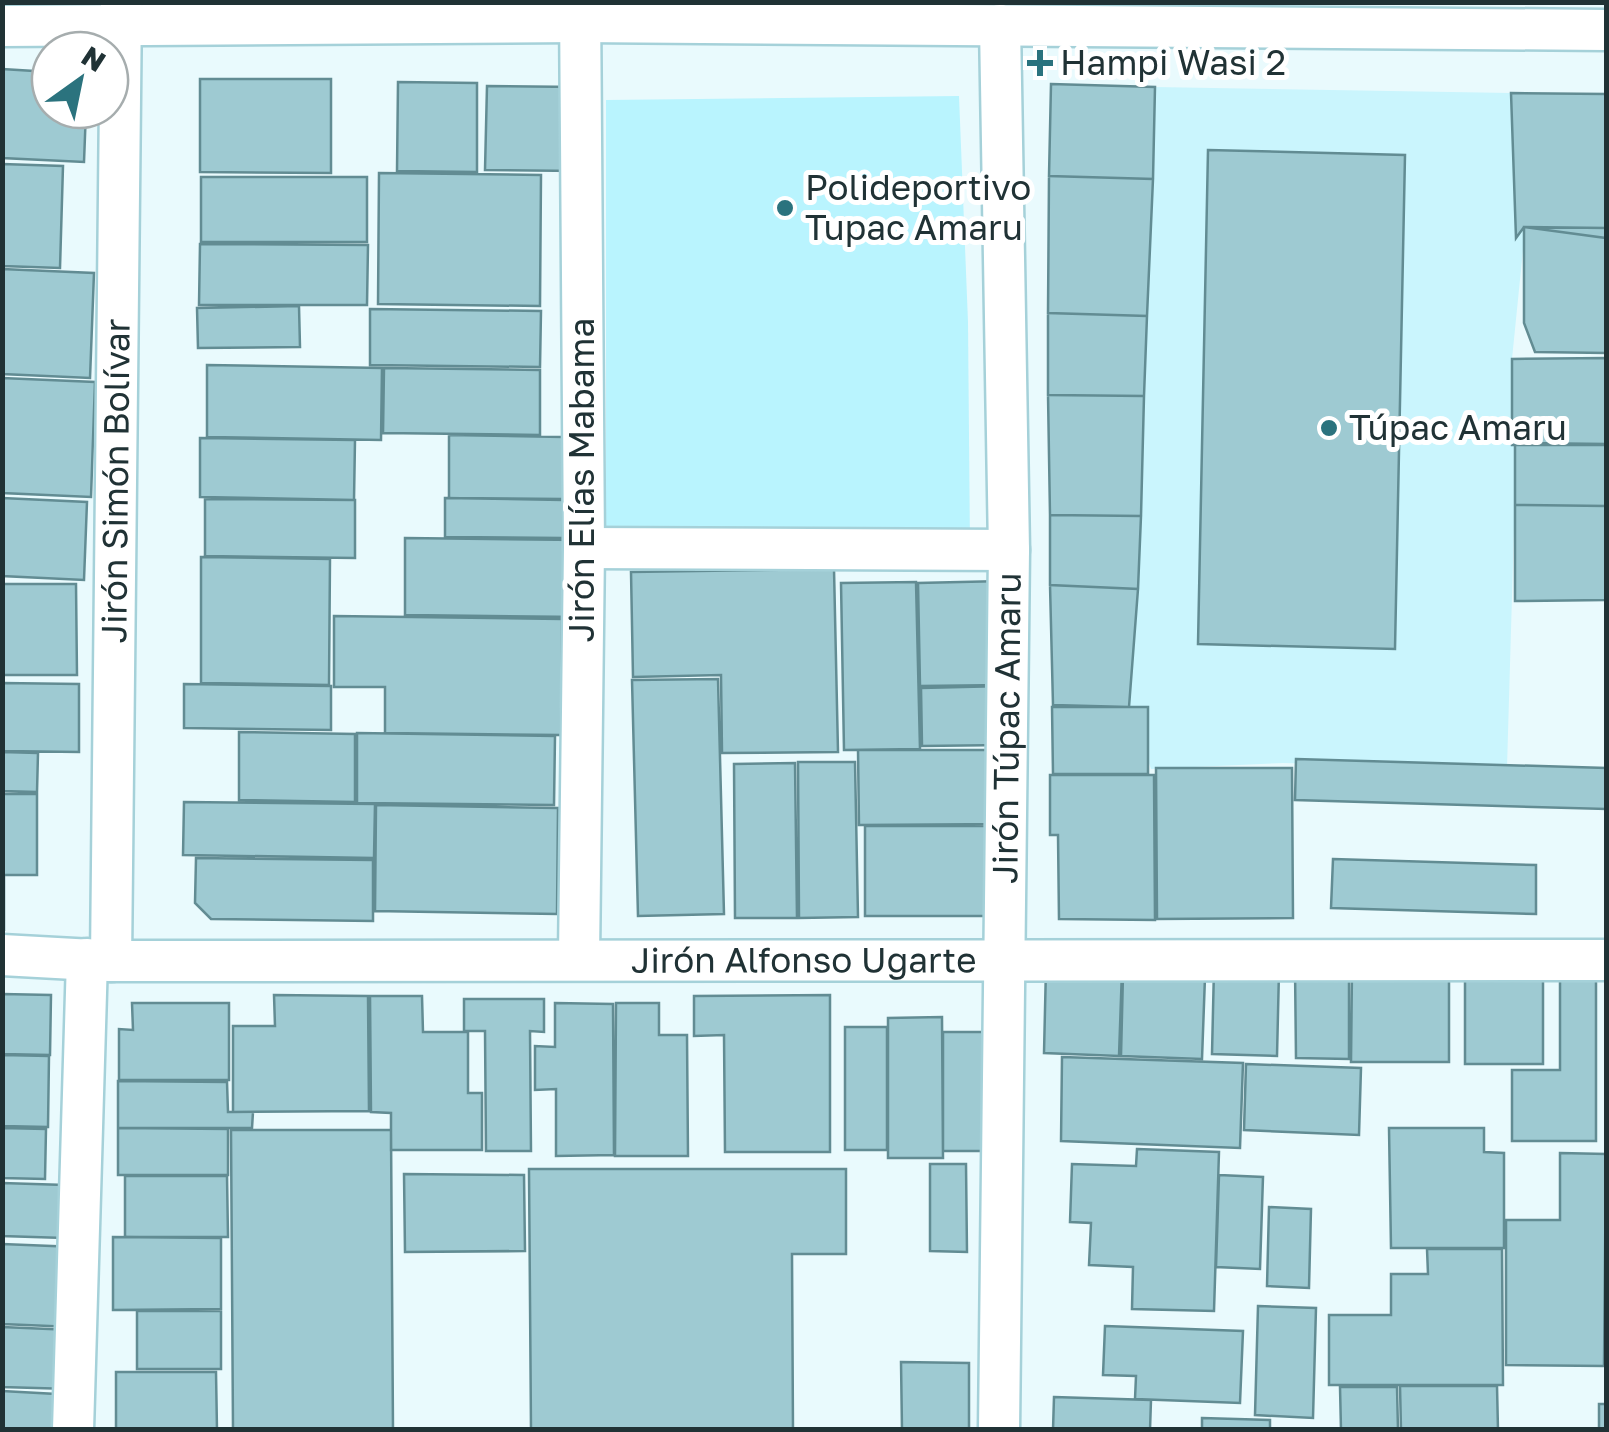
<svg xmlns="http://www.w3.org/2000/svg" width="1609" height="1432" viewBox="0 0 1609 1432" font-family="'Golos Text',sans-serif">
  <style>
    .built { fill: #caf5fd }
    .green { fill: #b9f4fe }
    .building { fill: #9ecad2; stroke: #628c93; stroke-width: 2.5 }
    .lines { fill: none; stroke-linecap: round; stroke-linejoin: round }
    .minor-casing { stroke: #a5d1d9; stroke-width: 45 }
    .minor { stroke: #fff; stroke-width: 40 }
    .poi-dot { fill: #2b737e; stroke: #fff; stroke-width: 4 }
    .labels { text-anchor: middle; stroke-width: 10; stroke-linejoin: round; paint-order: stroke }
    .poi-label { font-size: 35px; fill: #203235; stroke: #fff; text-anchor: start }
    .street-label { font-size: 35px; fill: #203235; stroke: #fff }
  </style>
  <rect width="100%" height="100%" fill="#e9fafd"/>
  <!-- built -->
  <path class="built" d="M1155 87 1511 93 1524 240 1512 359 1516 459 1507 768 1283 763 1151 769 1129 707 1141 516Z"/>
  <!-- green -->
  <path class="green" d="M959 96 968 322 970 549 606 551V100Z"/>
  <!-- building -->
  <path class="building" d="M2 69 50 72V110H86L84 162 2 158Z
    M200 79H331V173L200 172Z
    M398 82 477 83V172L397 171Z
    M1051 84 1155 87 1153 179 1049 176Z
    M487 86 578 87 577 171 485 170Z
    M1511 93 1606 94V238L1524 227 1516 238Z
    M1208 150 1405 155 1395 649 1198 644Z
    M2 164 63 166 60 268 2 266Z
    M379 173 541 175 540 306 378 304Z
    M1049 176 1153 179 1147 316 1048 313Z
    M201 177H367V242H201Z
    M1524 227 1606 228V353L1535 352 1524 323Z
    M200 244 368 245 367 305H199Z
    M2 269 94 273 90 378 2 374Z
    M299 306 300 347 198 348 197 308Z
    M370 309 541 311 540 367 370 365Z
    M1048 313 1147 316 1144 396 1048 395Z
    M1606 358V445H1512V359Z
    M207 365 382 368 381 440 207 437Z
    M384 368 540 370V435L383 433Z
    M2 378 95 382 91 497 2 493Z
    M1048 395 1144 396 1141 516 1050 515Z
    M449 435 564 437 563 499 449 498Z
    M200 438 355 440 354 500 200 497Z
    M1515 443 1606 444V506L1515 505Z
    M2 498 87 502 84 580 2 576Z
    M445 498 563 500V538L445 537Z
    M205 499 355 500V558L205 556Z
    M1515 505 1606 506V600L1515 601Z
    M1050 515 1141 516 1138 589 1050 585Z
    M405 538 581 540V617L405 615Z
    M201 557 330 559 329 685 201 683Z
    M834 569 838 752 722 753 721 675 633 677 631 572Z
    M1003 581 1005 685 920 686 918 583Z
    M916 582 920 749 844 750 841 583Z
    M2 584H76L77 675H2Z
    M1050 585 1138 589 1129 707 1053 705Z
    M334 616 562 619 561 735 385 733V687H334Z
    M718 679 724 914 638 916 632 680Z
    M2 683 79 684V752L2 751Z
    M184 684 331 686V730L184 728Z
    M1005 686 1006 745 922 746 921 688Z
    M1052 707H1148V774H1053Z
    M239 732 355 734V802L239 800Z
    M357 733 555 736 554 805 357 803Z
    M858 750H1006V824L859 825Z
    M2 752 38 753 37 792 2 791Z
    M1296 759 1606 768V809L1295 800Z
    M798 762H855L858 917 799 918Z
    M795 763 797 918H735L734 764Z
    M1156 768H1292L1293 918 1157 919Z
    M1050 775H1154L1155 920 1059 919 1058 835H1050Z
    M2 794H37V875H4V931Z
    M184 802 375 804 374 858 183 855Z
    M376 805 558 808 557 914 375 911Z
    M865 826H994L995 916H865Z
    M196 858 373 860V921L211 919 195 903Z
    M1333 859 1536 865V914L1331 908Z
    M1046 967 1122 970 1119 1056 1044 1053Z
    M1214 968 1279 971 1277 1056 1212 1054Z
    M1295 968 1349 969V1059L1296 1058Z
    M1352 970 1449 971V1062H1351Z
    M1123 974 1205 977 1202 1059 1121 1056Z
    M1560 974H1596V1141H1512V1070H1560Z
    M1465 975 1543 977V1064H1465Z
    M2 994 51 995 50 1055 2 1054Z
    M274 995 368 996 369 1111 233 1112V1026H275Z
    M830 995V1152H725L724 1035 694 1036V996Z
    M370 996H422L423 1032H468V1093H482V1150H391V1113L371 1112Z
    M464 999H544V1032L530 1031 531 1151H486L485 1031H464Z
    M132 1003H229V1080H119V1029L133 1030Z
    M555 1003 613 1004 614 1155 556 1156V1089L535 1090V1046L555 1047Z
    M616 1003H659V1035H687L688 1156H615Z
    M942 1017 943 1158H888V1018Z
    M845 1027H887V1150H845Z
    M943 1032H994L995 1151H943Z
    M2 1055 49 1056 48 1127 2 1126Z
    M1062 1057 1243 1063 1240 1148 1061 1141Z
    M1246 1064 1361 1068 1359 1135 1244 1130Z
    M118 1081 227 1082 228 1112H253L252 1128H118Z
    M2 1128 46 1129 45 1179 2 1178Z
    M118 1128 228 1129V1175H118Z
    M1389 1128H1484V1152L1504 1153V1248H1391Z
    M231 1130H391L393 1430H233Z
    M1137 1149 1219 1152 1214 1311 1132 1309 1133 1267 1089 1265 1091 1223 1070 1222 1072 1164 1136 1166Z
    M1560 1153 1606 1154 1604 1366 1506 1365V1220H1560Z
    M930 1164H966L967 1252 930 1251Z
    M529 1169H846V1254H792L793 1430H531Z
    M404 1174 524 1175 525 1251 405 1252Z
    M1219 1175 1263 1177 1260 1269 1216 1267Z
    M125 1176H227L228 1237H125Z
    M2 1183 65 1185 64 1238 2 1236Z
    M1269 1207 1311 1209 1309 1288 1267 1286Z
    M113 1237 221 1238V1309L113 1310Z
    M2 1244 76 1247 73 1327 2 1324Z
    M1427 1249H1502L1503 1385H1329V1315H1391V1274H1428Z
    M1258 1306 1316 1308 1313 1418 1255 1415Z
    M137 1311H221V1369H137Z
    M1105 1326 1243 1331 1240 1403 1135 1399 1136 1376 1103 1375Z
    M2 1327 72 1330 70 1389 2 1387Z
    M901 1362 969 1363V1430H902Z
    M116 1372H216L217 1430H116Z
    M1400 1386H1497L1498 1430H1401Z
    M1340 1387H1397L1398 1430H1341Z
    M2 1391 56 1394 55 1430H2Z
    M1054 1397 1151 1400 1150 1430H1053Z
    M1599 1404H1606V1430H1599Z
    M1202 1418 1270 1420V1430H1202Z"/>
  <g class="lines">
    <!-- minor casing -->
    <g class="minor-casing">
      <g id="minor">
        <path d="M2 26 580 22 1606 30"/>
        <path d="M584 548 1009 550"/>
        <path id="s1" d="M2 955 111 961 1606 960"/>
        <path d="M579 957 584 548 580 2"/>
        <path id="s2" d="M111 961 121 2"/>
        <path d="M73 1430 87 959"/>
        <path id="s3" d="M999 1430 1009 550 1000 25"/>
      </g>
    </g>
    <!-- minor -->
    <use href="#minor" class="minor"/>
  </g>
  <!-- markers -->
  <g class="poi-dot">
    <path d="M1035 48h10v10h10v10h-10v10h-10v-10h-10v-10h10z"/>
    <circle cx="785" cy="208" r="10"/>
    <circle cx="1329" cy="428" r="10"/>
  </g>
  <g class="labels">
    <!-- poi labels -->
    <g class="poi-label">
      <text x="1060" y="75">Hampi Wasi 2</text>
      <text x="805" y="200">Polideportivo<tspan x="805" dy="40">Tupac Amaru</tspan></text>
      <text x="1349" y="440">Túpac Amaru</text>
    </g>
    <!-- street labels -->
    <g class="street-label">
      <text transform="translate(582 480) rotate(-90)" y="12">Jirón Elías Mabama</text>
      <text dy="12" stroke="none"><textPath href="#s2" startOffset="480">Jirón Simón Bolívar</textPath></text>
      <text dy="12" stroke="none"><textPath href="#s3" startOffset="702">Jirón Túpac Amaru</textPath></text>
      <text dy="12" stroke="none"><textPath href="#s1" startOffset="802">Jirón Alfonso Ugarte</textPath></text>
    </g>
  </g>
  <!-- border -->
  <rect width="1609" height="1432" fill="none" stroke="#203235" stroke-width="10"/>
  <!-- north arrow -->
  <g transform="translate(80 80) rotate(33)"><circle r="48" fill="#ffffff" stroke="#a6adae" stroke-width="2.5"/>
  <path d="M0-8L18 38L0 25L-18 38Z" fill="#2b737e"/>
  <text y="-15" font-size="28" font-weight="bold" text-anchor="middle" fill="#203235">N</text>
  </g>
</svg>
